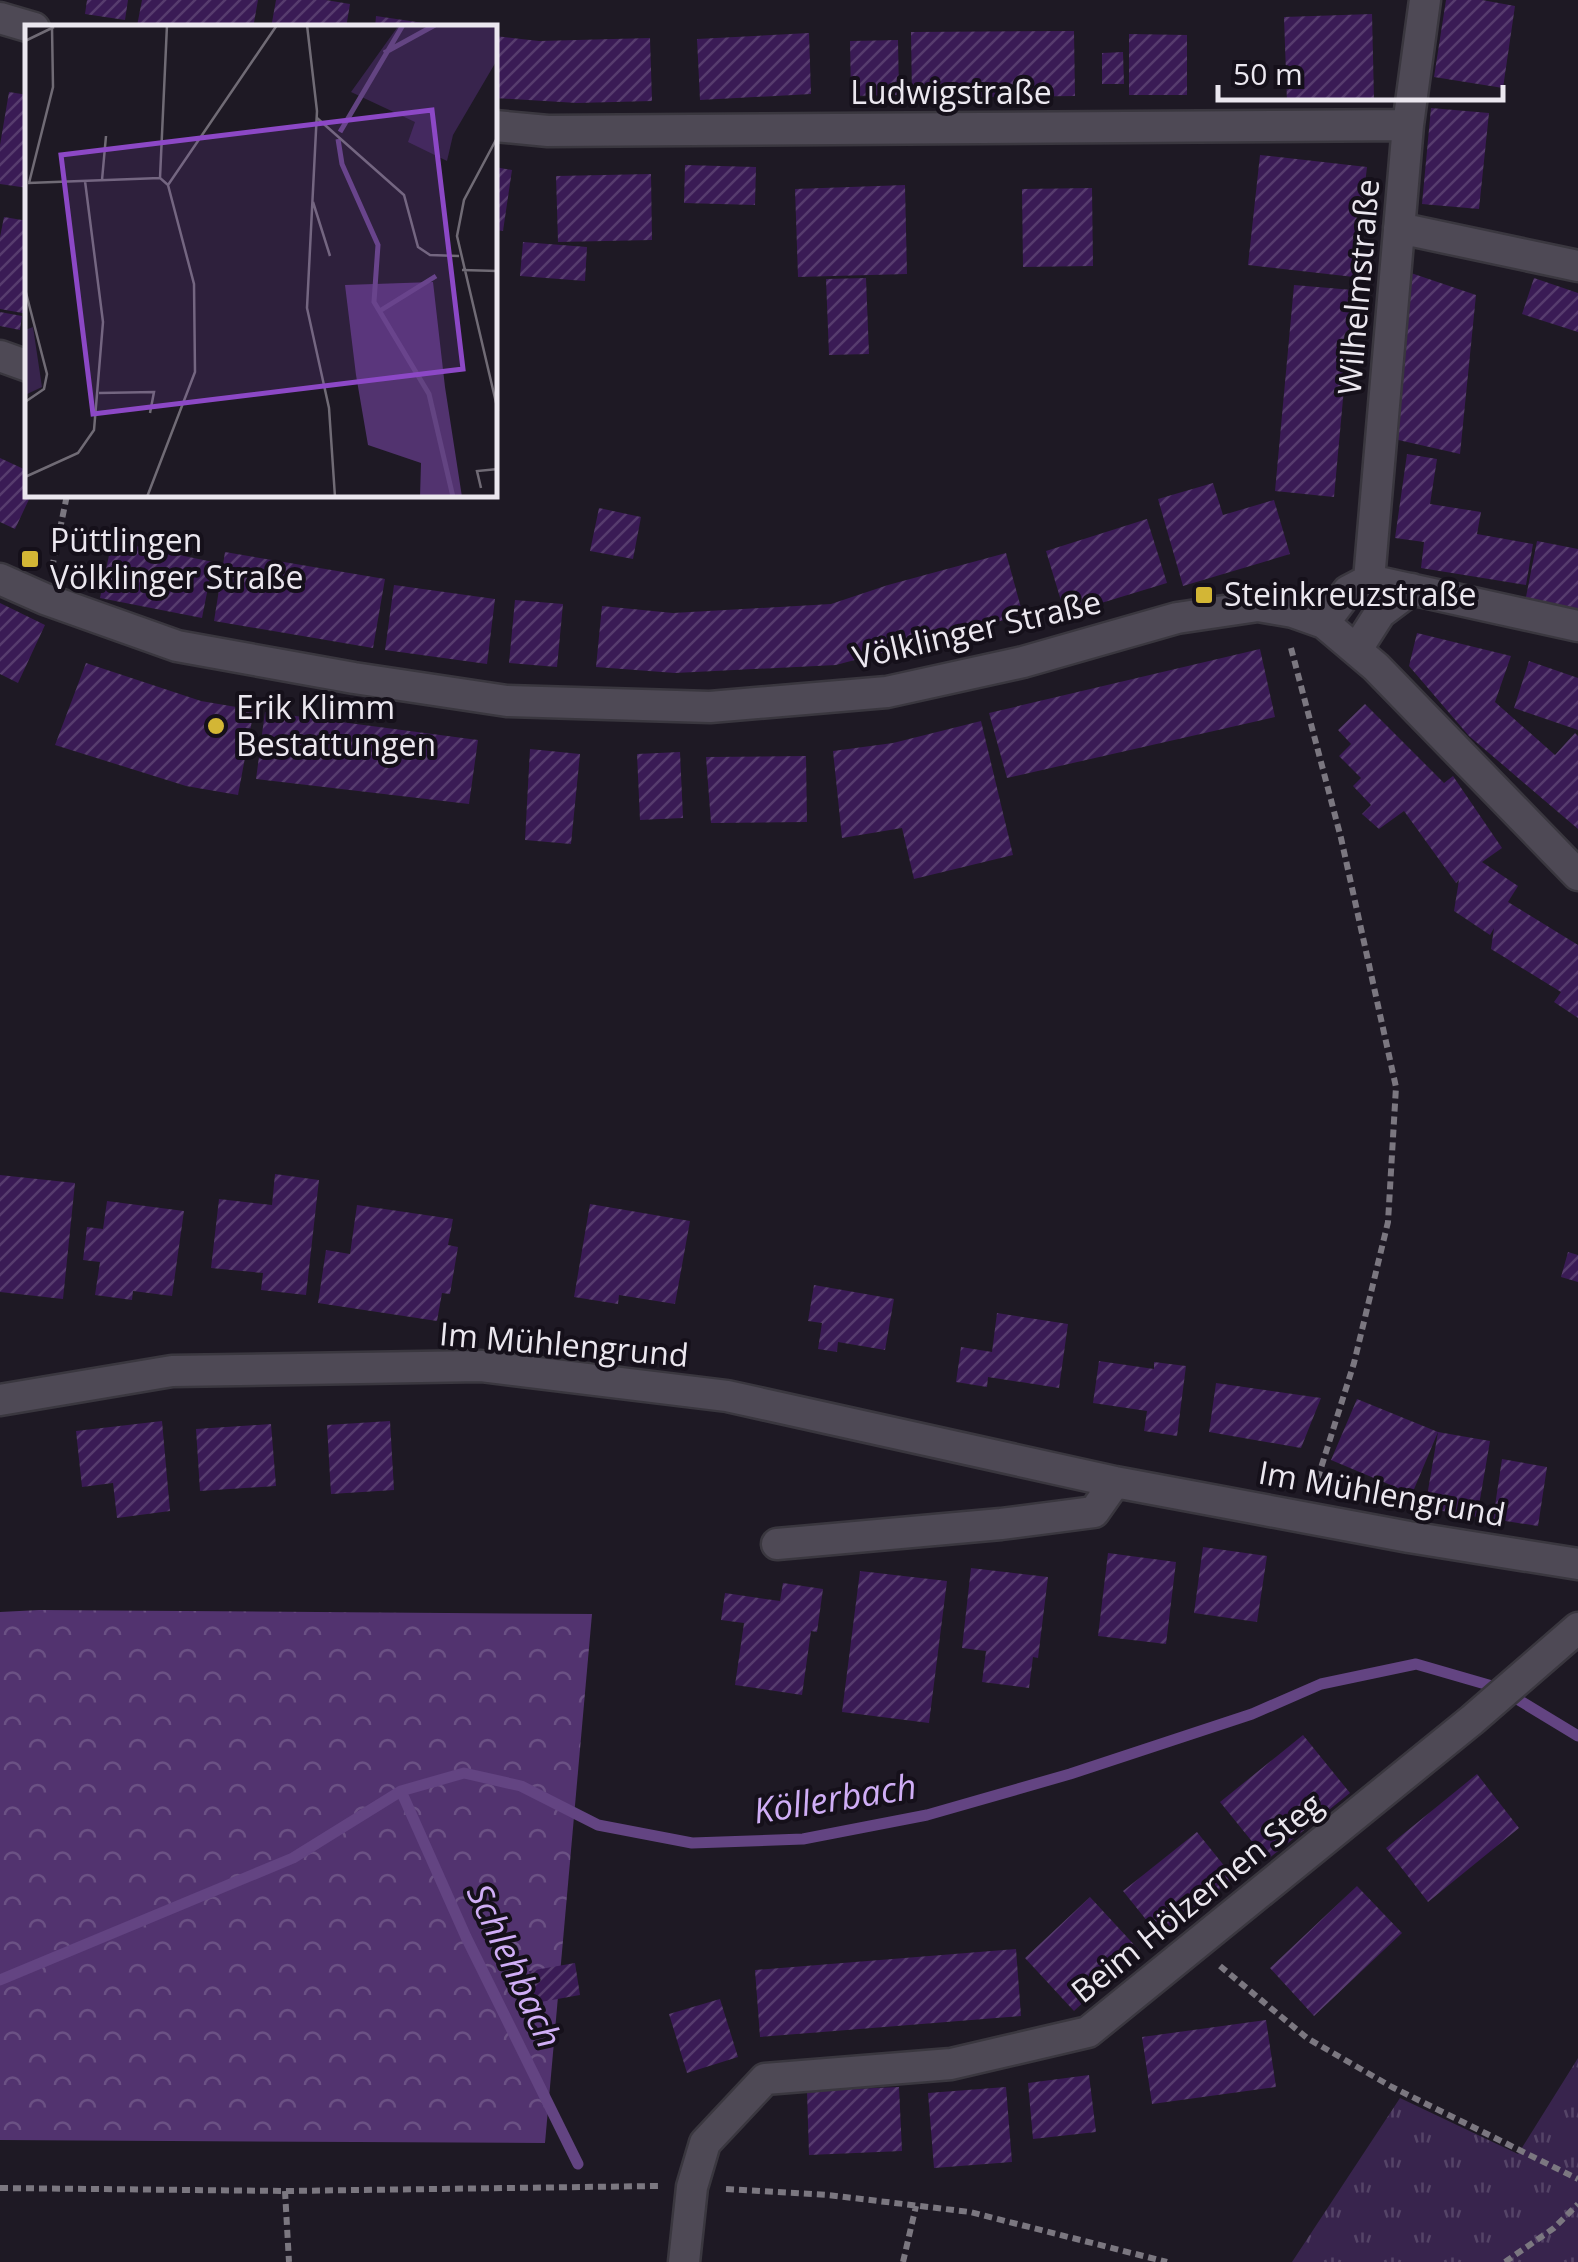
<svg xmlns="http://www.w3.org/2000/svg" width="1578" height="2262" viewBox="0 0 1578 2262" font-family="'Open Sans',sans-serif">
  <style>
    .grass { fill: url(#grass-tufts) }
    .forest { fill: url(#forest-crowns) }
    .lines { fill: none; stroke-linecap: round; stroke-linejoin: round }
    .stream { stroke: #634482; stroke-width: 11 }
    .building { fill: url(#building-hatch) }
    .minor-casing { stroke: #3a373f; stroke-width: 35 }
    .path { stroke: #7b7780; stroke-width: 6; stroke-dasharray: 8 5; stroke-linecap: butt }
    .minor { stroke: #4e4955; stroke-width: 30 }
    .poi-dot { fill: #d3b635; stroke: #15101a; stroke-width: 4 }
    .labels { text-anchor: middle; stroke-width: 8; stroke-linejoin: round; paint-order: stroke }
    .street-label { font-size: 32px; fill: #ebe7ef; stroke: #15101a }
    .poi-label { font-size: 32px; fill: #ebe7ef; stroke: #15101a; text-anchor: start }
    .water-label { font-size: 35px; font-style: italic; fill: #d0aef6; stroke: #15101a }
    .inset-river { fill: none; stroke: #634482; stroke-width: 5 }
    .inset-road { fill: none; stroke: #706b75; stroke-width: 2.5 }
    .view { fill: #8c48c6; fill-opacity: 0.15; stroke: #8c48c6; stroke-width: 5 }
    .inset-edge { fill: none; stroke: #ebe7ef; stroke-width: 5 }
  </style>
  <defs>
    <pattern id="grass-tufts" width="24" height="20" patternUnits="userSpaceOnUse" patternTransform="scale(2.5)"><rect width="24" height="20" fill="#38244d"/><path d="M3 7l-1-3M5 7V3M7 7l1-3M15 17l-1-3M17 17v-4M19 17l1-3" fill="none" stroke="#554467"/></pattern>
    <pattern id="forest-crowns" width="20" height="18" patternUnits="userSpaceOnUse" patternTransform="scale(2.5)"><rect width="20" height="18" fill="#52336f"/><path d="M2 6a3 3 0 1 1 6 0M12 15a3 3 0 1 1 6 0" fill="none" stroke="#6b5184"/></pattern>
    <pattern id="building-hatch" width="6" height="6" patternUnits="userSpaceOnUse" patternTransform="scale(2.5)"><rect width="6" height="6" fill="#3a1b55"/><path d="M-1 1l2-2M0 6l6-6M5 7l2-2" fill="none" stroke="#573c6e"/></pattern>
  </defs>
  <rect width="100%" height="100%" fill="#1e1924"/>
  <!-- grass -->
  <path class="grass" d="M1578 2058V2262H1292L1400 2098 1518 2154Z"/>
  <!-- forest -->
  <path class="forest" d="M39 1610 592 1614 545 2143 0 2140V1612Z"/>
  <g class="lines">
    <!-- stream -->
    <path class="stream" d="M401 1791 466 1937 578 2164
      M0 1980 293 1858 401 1791 464 1773 521 1786 598 1825 692 1843 803 1839 927 1815 1070 1774 1252 1714 1321 1684 1416 1664 1499 1688 1578 1736"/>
  </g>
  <!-- building -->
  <path class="building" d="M87 0H128L125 20 85 14Z
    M142 0H258L253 28 137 26Z
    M276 0H326L350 4 346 28H271Z
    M1446 0H1482L1515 6 1503 88 1434 77Z
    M1372 14 1374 99 1287 102 1284 17Z
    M376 16 437 25V28H375Z
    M1074 31 1075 96 912 98 911 32Z
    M809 33 811 94 700 100 697 39Z
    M1129 34 1187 35V95H1129Z
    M495 36 539 41 650 38 652 101 577 103 495 98Z
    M898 40 899 95 851 96 850 41Z
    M1123 52 1124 84H1102V53Z
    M9 92 28 95V188L0 184V145Z
    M1431 108 1489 113 1479 209 1422 204Z
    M1260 155 1367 167 1354 277 1248 265Z
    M685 165 756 167 755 205 684 203Z
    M495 167 512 170 503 231 495 230Z
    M651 174 652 240 558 242 556 176Z
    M905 185 907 274 798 277 795 189Z
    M1092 188 1093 266 1023 267 1022 189Z
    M4 217 28 221V314L0 309V237Z
    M523 242 587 247 585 281 520 276Z
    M1411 273 1476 295 1460 454 1394 439Z
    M866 278 869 354 829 355 826 279Z
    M1534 278 1578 293V332L1522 314Z
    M1294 285 1353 290 1334 497 1275 491Z
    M0 312 22 316 20 330 0 326Z
    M1407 454 1437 459 1430 504 1481 512 1477 534 1533 544 1526 585 1421 568 1424 542 1395 538Z
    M0 458 28 471V495H31L15 529 0 522Z
    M1213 483 1223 515 1274 500 1290 554 1183 586 1158 499Z
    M599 508 641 517 633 559 590 551Z
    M1147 519 1167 583 1065 614 1046 551Z
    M112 541 213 562 202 618 100 598Z
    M1537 541 1578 549V612L1525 602Z
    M225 552 385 579 373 648 214 621Z
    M1006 553 1023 615 836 665 675 673 596 667 602 606 673 613 831 604 888 585Z
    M394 585 495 599 487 664 385 650Z
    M515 600 563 604 557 667 509 663Z
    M0 603 45 625 18 683 0 674Z
    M1417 633 1511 656 1495 702 1555 755 1575 733 1578 736V829L1469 736 1409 666Z
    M1260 649 1275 717 1007 778 989 713Z
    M1529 661 1578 678V730L1514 708Z
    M86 663 201 701 254 710 238 795 186 786 55 745Z
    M1365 704 1444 783 1453 776 1502 848 1482 862 1518 886 1508 902 1578 945V1018L1554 1002 1561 992 1491 949 1494 928 1490 935 1454 911 1459 880 1456 883 1404 811 1379 829 1362 814 1371 805 1353 786 1361 778 1339 756 1351 744 1338 730Z
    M265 712 478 740 469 804 256 779Z
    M981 721 1013 855 914 879 902 828 842 838 833 751 893 743Z
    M530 749 580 754 571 844 525 840Z
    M680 752 683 818 640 820 637 754Z
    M806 756 807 822 711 823 706 757Z
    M275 1174 319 1180 306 1295 261 1290 263 1273 211 1268 219 1199 272 1205Z
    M0 1175 75 1183 63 1299 0 1292Z
    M107 1201 184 1211 172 1296 133 1291 132 1300 95 1295 100 1262 83 1260 87 1227 103 1229Z
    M590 1204 690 1221 675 1304 619 1295 618 1304 574 1297Z
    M357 1205 453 1219 448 1245 458 1247 450 1294 442 1293 437 1321 318 1303 326 1250 350 1254Z
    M1568 1252 1578 1255V1282L1561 1277Z
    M814 1285 894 1299 885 1350 838 1342 837 1352 818 1349 822 1323 808 1321Z
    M997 1313 1068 1324 1059 1388 988 1377 987 1387 956 1382 961 1347 992 1352Z
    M1099 1361 1154 1369V1362L1186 1366 1177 1436 1144 1431 1147 1411 1093 1403Z
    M1216 1383 1321 1398 1301 1448 1209 1432Z
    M1357 1399 1438 1432 1490 1441 1477 1517 1425 1508 1438 1432 1412 1494 1331 1460Z
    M162 1421 170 1511 117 1518 113 1483 82 1487 76 1431Z
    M390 1421 394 1490 331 1494 327 1425Z
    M271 1424 276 1486 200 1491 196 1429Z
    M1502 1459 1547 1467 1538 1526 1493 1519Z
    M1203 1547 1267 1556 1257 1622 1194 1613Z
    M1108 1553 1176 1562 1166 1644 1098 1636Z
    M971 1568 1048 1577 1038 1658 1033 1657 1029 1688 982 1682 986 1651 962 1648Z
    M860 1571 947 1581 929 1723 842 1712Z
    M783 1583 823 1589 817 1632 811 1631 802 1695 735 1685 744 1623 721 1620 725 1593 780 1601Z
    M1303 1735 1350 1793 1267 1860 1220 1802Z
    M1477 1774 1519 1828 1428 1902 1386 1848Z
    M1197 1832 1234 1878 1160 1937 1123 1891Z
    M1357 1886 1402 1933 1314 2016 1270 1968Z
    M1090 1897 1139 1950 1074 2011 1025 1958Z
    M1016 1949 1021 2016 760 2037 755 1970Z
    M575 1963 580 1995 535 2003 529 1971Z
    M720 1999 738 2057 687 2073 669 2014Z
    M1266 2020 1276 2087 1152 2104 1142 2037Z
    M1089 2075 1096 2132 1033 2139 1028 2083Z
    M899 2087 902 2151 809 2155 807 2091Z
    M1006 2087 1012 2162 934 2168 928 2093Z"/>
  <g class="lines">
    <!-- minor casing -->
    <g class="minor-casing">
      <path id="minor" d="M0 18 34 28
        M495 126 548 131 1408 125
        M1399 228 1578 266
        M0 356 28 366
        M0 579 45 599 177 646 354 678 507 701 710 707 887 692 1023 662 1177 618 1258 606 1293 612 1324 623 1376 667 1578 875
        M1369 580 1408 125 1425 0
        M1324 623 1348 591 1369 580 1578 626
        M1357 649 1380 613 1412 589
        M0 1400 172 1371 481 1366 727 1396 1115 1482 1409 1537 1578 1564
        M777 1544 1001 1524 1094 1512 1115 1482
        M684 2262 692 2187 705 2143 765 2079 951 2064 1088 2032 1472 1720 1578 1628"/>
    </g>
    <!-- path -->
    <path class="path" d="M52 568 67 495
      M1291 648 1341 838 1396 1087 1388 1222 1354 1363 1315 1487
      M1220 1966 1307 2038 1392 2087 1578 2179
      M0 2188 285 2191 658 2186
      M726 2189 828 2195 970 2212 1167 2262
      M285 2191 289 2262
      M903 2262 916 2206
      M1505 2262 1554 2228 1578 2204"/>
    <!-- minor -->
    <use href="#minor" class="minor"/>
  </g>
  <!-- markers -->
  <g class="poi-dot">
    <rect x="20" y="549" width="20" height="20" rx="5"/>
    <rect x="1194" y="585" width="20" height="20" rx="5"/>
    <circle cx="216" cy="726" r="10"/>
  </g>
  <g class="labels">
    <!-- street labels -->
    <g class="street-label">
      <text x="951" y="104">Ludwigstraße</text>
      <text transform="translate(1359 287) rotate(-85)" y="11">Wilhelmstraße</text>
      <text transform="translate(977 630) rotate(-13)" y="11">Völklinger Straße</text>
      <text transform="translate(564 1345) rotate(5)" y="11">Im Mühlengrund</text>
      <text transform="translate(1382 1494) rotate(10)" y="11">Im Mühlengrund</text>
      <text transform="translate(1197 1898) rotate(-39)" y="11">Beim Hölzernen Steg</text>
    </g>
    <!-- poi labels -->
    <g class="poi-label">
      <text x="50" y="552">Püttlingen<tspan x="50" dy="37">Völklinger Straße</tspan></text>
      <text x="1224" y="606">Steinkreuzstraße</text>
      <text x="236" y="719">Erik Klimm<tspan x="236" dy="37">Bestattungen</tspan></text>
    </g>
    <!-- water labels -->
    <g class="water-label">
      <text transform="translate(835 1799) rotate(-9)" y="12">Köllerbach</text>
      <text transform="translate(514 1966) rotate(65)" y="12">Schlehbach</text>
    </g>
  </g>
  <!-- overview -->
  <g transform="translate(25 25)">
    <rect width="472" height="472" fill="#1e1924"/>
    <path d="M374 0H472V35L428 110 422 136 383 117 390 97 326 67ZM8 302 17 362 0 370V305Z" fill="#38244d"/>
    <path d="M408 257 420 362 437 472H395L396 438 343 420 331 350 320 260Z" fill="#52336f"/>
    <path class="inset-river" d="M359 28 410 0M315 107 378 0M313 114 317 139 353 220 349 277 404 369 428 472M353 287 411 251"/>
    <path class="inset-road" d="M142 0 135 153 143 160M282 0 292 86 282 283 304 383 310 472M0 16 29 2M292 93 379 170 393 222 405 230 434 231M473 111 439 175 432 211 473 386M77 155 81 111M3 158 135 153M4 158 28 62 27 2M288 177 305 231M437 245 473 246M0 264 22 349 19 364 0 377M74 368 129 367 125 388M0 452 53 428 69 405 78 297 60 156M456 463 452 446 473 444M122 472 170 347 169 259 143 160 252 0"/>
    <path class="view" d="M407 85 438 344 68 389 36 130Z"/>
    <rect width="472" height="472" class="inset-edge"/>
  </g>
  <!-- scale -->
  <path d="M1218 85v15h285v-15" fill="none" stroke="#ebe7ef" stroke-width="5"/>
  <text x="1233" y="85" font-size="30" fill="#ebe7ef" stroke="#15101a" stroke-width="8" paint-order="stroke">50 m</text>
</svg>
